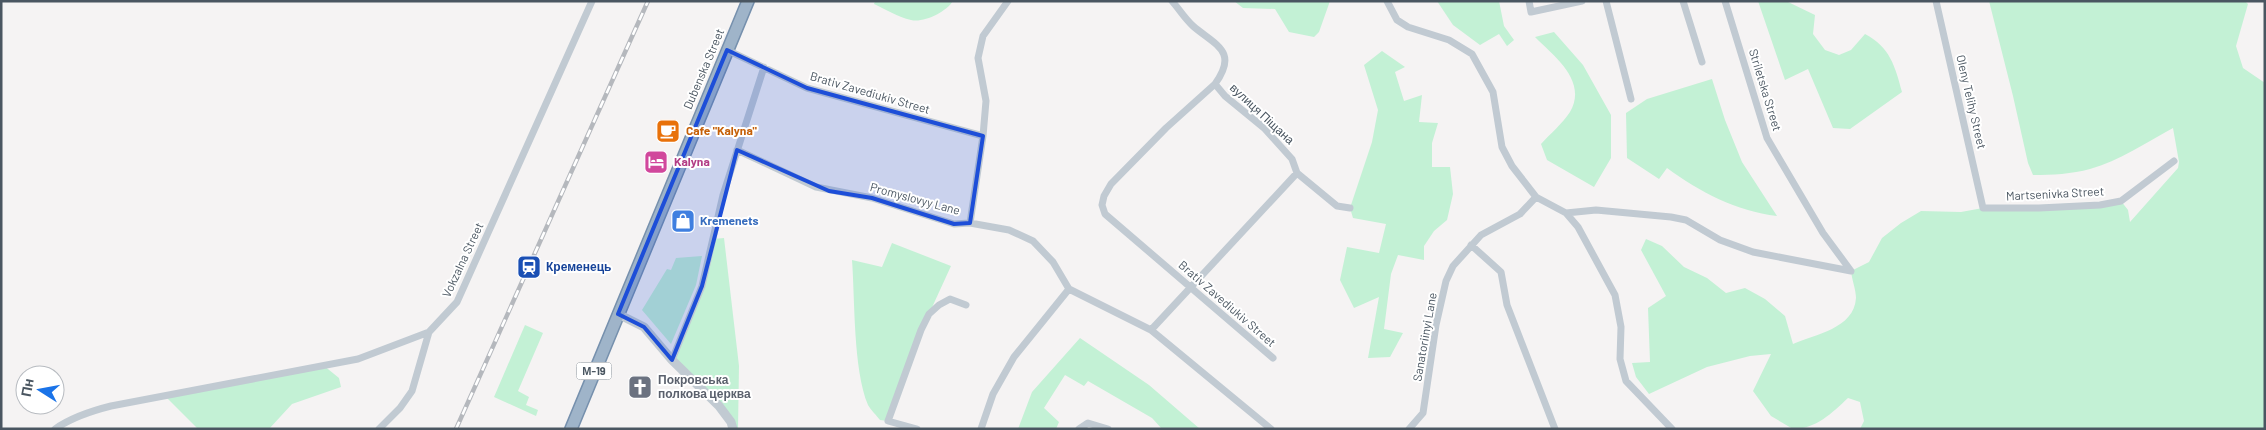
<svg xmlns="http://www.w3.org/2000/svg" width="2266" height="430" viewBox="0 0 2266 430" font-family="Barlow,sans-serif">
  <style>
    .green { fill: #c3f1d5 }
    .lines { fill: none; stroke-linecap: round; stroke-linejoin: round }
    .trunk-casing { stroke: #7690ad; stroke-width: 14 }
    .minor { stroke: #c1cad2; stroke-width: 7 }
    .tertiary { stroke: #c1cad2; stroke-width: 9 }
    .trunk { stroke: #9fb4c9; stroke-width: 11 }
    .rail-casing { stroke: #b5b8bd; stroke-width: 4.5 }
    .rail { stroke: #fff; stroke-width: 2.5; stroke-dasharray: 8; stroke-linecap: butt }
    .marked { fill: #1d4ed8; fill-opacity: 0.2; stroke: #1d4ed8; stroke-width: 4; stroke-linejoin: round }
    .labels { text-anchor: middle; stroke-width: 4; stroke-linejoin: round; paint-order: stroke }
    .shield { fill: #fff; stroke: #808990; stroke-width: 1 }
    .shield-label { font-size: 11px; font-weight: bold; fill: #4a5661 }
    .street-label { font-size: 12px; fill: #4a5661; stroke: #fff }
    .food-label { font-size: 12px; font-weight: bold; fill: #c56008; stroke: #fff; text-anchor: start }
    .hotel-label { font-size: 12px; font-weight: bold; fill: #b23c85; stroke: #fff; text-anchor: start }
    .shop-label { font-size: 12px; font-weight: bold; fill: #366cbe; stroke: #fff; text-anchor: start }
    .transit-label { font-size: 12px; font-weight: bold; fill: #164399; stroke: #fff; text-anchor: start }
    .worship-label { font-size: 12px; font-weight: bold; fill: #5b616d; stroke: #fff; text-anchor: start }
  </style>
  <rect width="100%" height="100%" fill="#f5f3f3"/>
  <!-- green -->
  <path class="green" d="M875 1H953C946 12 924 23 911 20 898 17 885 9 874 4Z
    M1234 1H1330L1319 32 1314 37 1289 32 1275 9 1243 8Z
    M1437 1H1499L1504 26 1514 40 1507 46 1499 34 1480 45 1453 25Z
    M1758 1H1786L1815 15 1813 34 1825 50 1839 55 1851 50 1865 34C1890 47 1895 66 1902 92L1850 129 1833 128 1808 69 1785 80Z
    M1989 1H2245L2248 4 2236 46 2243 68 2265 83V429H1860L1864 421 1860 402 1848 398C1832 413 1816 429 1793 429L1771 416 1753 391 1771 354 1750 356 1707 367 1649 394 1636 377 1632 363 1650 362 1648 308 1666 296 1641 250 1646 239 1662 246 1684 267 1707 278 1726 293 1745 288 1765 299 1785 316 1793 344C1815 334 1854 329 1856 298 1856 290 1852 280 1851 271L1869 262 1882 238 1901 223 1921 211 1961 212 1983 208 2121 201 2128 210 2130 222 2178 168 2179 162 2173 128C2147 142 2119 161 2090 169 2072 174 2052 175 2033 175L2028 163 2013 96Z
    M1554 32 1583 65 1611 115V158L1594 187 1547 160 1541 144C1550 134 1563 123 1570 112 1588 81 1554 56 1535 37Z
    M1382 51 1405 67 1395 72 1404 101 1422 95 1419 122 1438 123 1432 143V167H1450L1453 194 1447 220 1434 231 1424 246V260L1398 255 1391 274 1384 329 1403 333 1390 357 1368 358 1379 297 1354 308 1340 280 1347 247 1379 253 1386 224 1353 218 1350 208 1372 142 1378 110 1364 65Z
    M1712 79 1725 120 1742 162 1777 216C1736 211 1700 192 1667 168L1659 179 1627 158 1626 113 1647 99Z
    M724 238 739 366 738 429H733L731 422 672 360 702 286 713 239Z
    M892 243 951 266 929 314 888 421 880 420C877 416 871 410 868 405 853 369 855 300 852 260L882 267Z
    M702 256 696 285 671 344 642 310 667 269 671 270 676 258Z
    M525 325 543 333 518 391 529 397 526 405 538 410 536 416 494 397Z
    M1080 338 1149 385 1200 429H1162L1152 418 1088 381 1084 386 1065 375 1044 408 1059 422 1056 429H1018L1032 392Z
    M323 365 339 378 341 387 292 404 269 429H198L165 396Z"/>
  <g class="lines">
    <!-- trunk casing -->
    <g class="trunk-casing">
      <path id="trunk" d="M571 429 748 1"/>
    </g>
    <!-- minor -->
    <path class="minor" d="M1172 1C1179 9 1185 19 1193 26 1215 45 1239 51 1215 84L1225 96 1264 128 1292 159 1297 173 1337 206 1350 208
      M1387 1 1397 20 1408 27 1449 40 1472 54 1493 92 1502 147 1512 166 1536 197 1566 213 1578 227 1615 295 1621 327 1620 359 1626 381 1672 429
      M1529 1 1531 12 1582 1
      M1606 1 1631 99
      M1683 1 1702 62
      M1936 1 1983 208H2039L2100 205 2121 201 2174 161
      M727 50 807 88 983 136
      M1215 84 1166 128 1111 184 1104 196 1102 205 1105 214 1273 358
      M737 150 816 187 872 198 954 224 970 223 1009 230 1033 241 1053 262 1069 289 1151 330 1271 429
      M1566 213 1596 210 1671 217 1686 220 1720 240 1753 252 1851 271 1823 233 1767 138 1725 1
      M970 223 983 136 986 101 978 58 983 36 1008 1
      M1471 245 1501 272 1507 305 1555 429
      M1151 330 1297 173
      M672 360 702 286 723 195 764 67
      M55 429C72 417 91 411 111 406L358 359 429 332
      M379 429 400 408 412 391 429 332 457 302 592 1
      M917 429 888 421 921 330 929 314 939 305 950 299 966 305
      M981 429 993 394 1014 357 1069 289
      M1079 429 1088 423 1108 429
      M1409 429 1423 413 1436 325 1446 281 1453 266 1481 235 1520 214 1536 197"/>
    <!-- tertiary -->
    <path class="tertiary" d="M618 314 644 327 672 360 719 406 731 422 733 429"/>
    <!-- trunk -->
    <use href="#trunk" class="trunk"/>
    <!-- rail casing -->
    <g class="rail-casing">
      <path id="rail" d="M456 429 648 1"/>
    </g>
    <!-- rail -->
    <use href="#rail" class="rail"/>
  </g>
  <!-- marked area -->
  <path class="marked" d="M727 50 807 88 983 136 970 223 954 224 872 198 829 191 737 150 702 286 672 360 644 327 618 314Z"/>
  <!-- icons -->
  <defs>
    <g id="cafe-square" transform="scale(1.25)"><rect x="-9" y="-9" width="18" height="18" rx="4" fill="#e8710a" stroke="#fff"/><path d="M-5.5-4.5H6V0H3Q3 3.5 0 3.5H-2.5Q-5.5 3.5-5.5 0ZM3-3.2v2h1.7v-2ZM-6 4.5H4V6H-6Z" fill="#fff"/></g>
    <g id="hotel-square" transform="scale(1.25)"><rect x="-9" y="-9" width="18" height="18" rx="4" fill="#d1479c" stroke="#fff"/><path d="M-6-4.5h1.5V1H6V5H4.5V3h-9V5H-6ZM-4 0a1.8 1.8 0 1 1 3.6 0ZM.5 0V-2.5h3Q6-2.5 6 0Z" fill="#fff"/></g>
    <g id="shop-square" transform="scale(1.25)"><rect x="-9" y="-9" width="18" height="18" rx="4" fill="#3f7fe0" stroke="#fff"/><path d="M-5-2.5h2.3a2.7 3.5 0 0 1 5.4 0H5L5.5 6h-11ZM-1.5-2.5h3a1.5 2.3 0 0 0-3 0Z" fill="#fff"/></g>
    <g id="station-square" transform="scale(1.25)"><rect x="-9" y="-9" width="18" height="18" rx="4" fill="#1a4fb4" stroke="#fff"/><path d="M-3-6H3Q5-6 5-4V2Q5 4 3 4L4.5 6H3L1.5 4h-3L-3 6H-4.5L-3 4Q-5 4-5 2V-4Q-5-6-3-6ZM-3.5-4v3h7v-3ZM-3.5 1v1.5H-2V1ZM2 1v1.5H3.5V1Z" fill="#fff"/></g>
    <g id="church-square" transform="scale(1.25)"><rect x="-9" y="-9" width="18" height="18" rx="4" fill="#6b7280" stroke="#fff"/><path d="M-1.2-6h2.4v3.5h3.3v2.4h-3.3V6h-2.4V-.1h-3.3v-2.4h3.3Z" fill="#fff"/></g>
  </defs>
  <g fill-rule="evenodd">
    <use href="#cafe-square" x="668" y="131"/>
    <use href="#hotel-square" x="656" y="162"/>
    <use href="#shop-square" x="683" y="221"/>
    <use href="#station-square" x="529" y="267"/>
    <use href="#church-square" x="640" y="387"/>
  </g>
  <g class="labels">
    <!-- shield labels -->
    <rect class="shield" x="576.5" y="362.5" width="35" height="17" rx="4"/>
    <g class="shield-label">
      <text x="594" y="375">М-19</text>
    </g>
    <!-- street labels -->
    <g class="street-label">
      <text transform="translate(704 69) rotate(-67)" y="4">Dubenska Street</text>
      <text transform="translate(1765 90) rotate(73)" y="4">Striletska Street</text>
      <text transform="translate(870 93) rotate(16)" y="4">Brativ Zavediukiv Street</text>
      <text transform="translate(1971 102) rotate(77)" y="4">Oleny Telihy Street</text>
      <text transform="translate(1262 114) rotate(43)" y="4">вулиця Піщана</text>
      <text transform="translate(2055 194) rotate(-3)" y="4">Martsenivka Street</text>
      <text transform="translate(915 199) rotate(15)" y="4">Promyslovyy Lane</text>
      <text transform="translate(463 260) rotate(-65)" y="4">Vokzalna Street</text>
      <text transform="translate(1227 304) rotate(41)" y="4">Brativ Zavediukiv Street</text>
      <text transform="translate(1425 337) rotate(-80)" y="4">Sanatoriinyi Lane</text>
    </g>
    <!-- food labels -->
    <g class="food-label">
      <text x="686" y="135">Cafe "Kalyna"</text>
    </g>
    <!-- hotel labels -->
    <g class="hotel-label">
      <text x="674" y="166">Kalyna</text>
    </g>
    <!-- shop labels -->
    <g class="shop-label">
      <text x="700" y="225">Kremenets</text>
    </g>
    <!-- transit labels -->
    <g class="transit-label">
      <text x="546" y="271">Кременець</text>
    </g>
    <!-- worship labels -->
    <g class="worship-label">
      <text x="658" y="384">Покровська<tspan x="658" dy="14">полкова церква</tspan></text>
    </g>
  </g>
  <!-- border -->
  <rect width="2266" height="430" fill="none" stroke="#4a5661" stroke-width="5"/>
  <!-- north arrow -->
  <g transform="translate(40 390) rotate(281)"><circle r="24" fill="#ffffff" stroke="#b7bbc0"/>
  <path d="M0-4L9 19L0 12L-9 19Z" fill="#1a73e8"/>
  <text y="-8" font-size="14" font-weight="bold" text-anchor="middle" fill="#4a5661">Пн</text>
  </g>
</svg>
